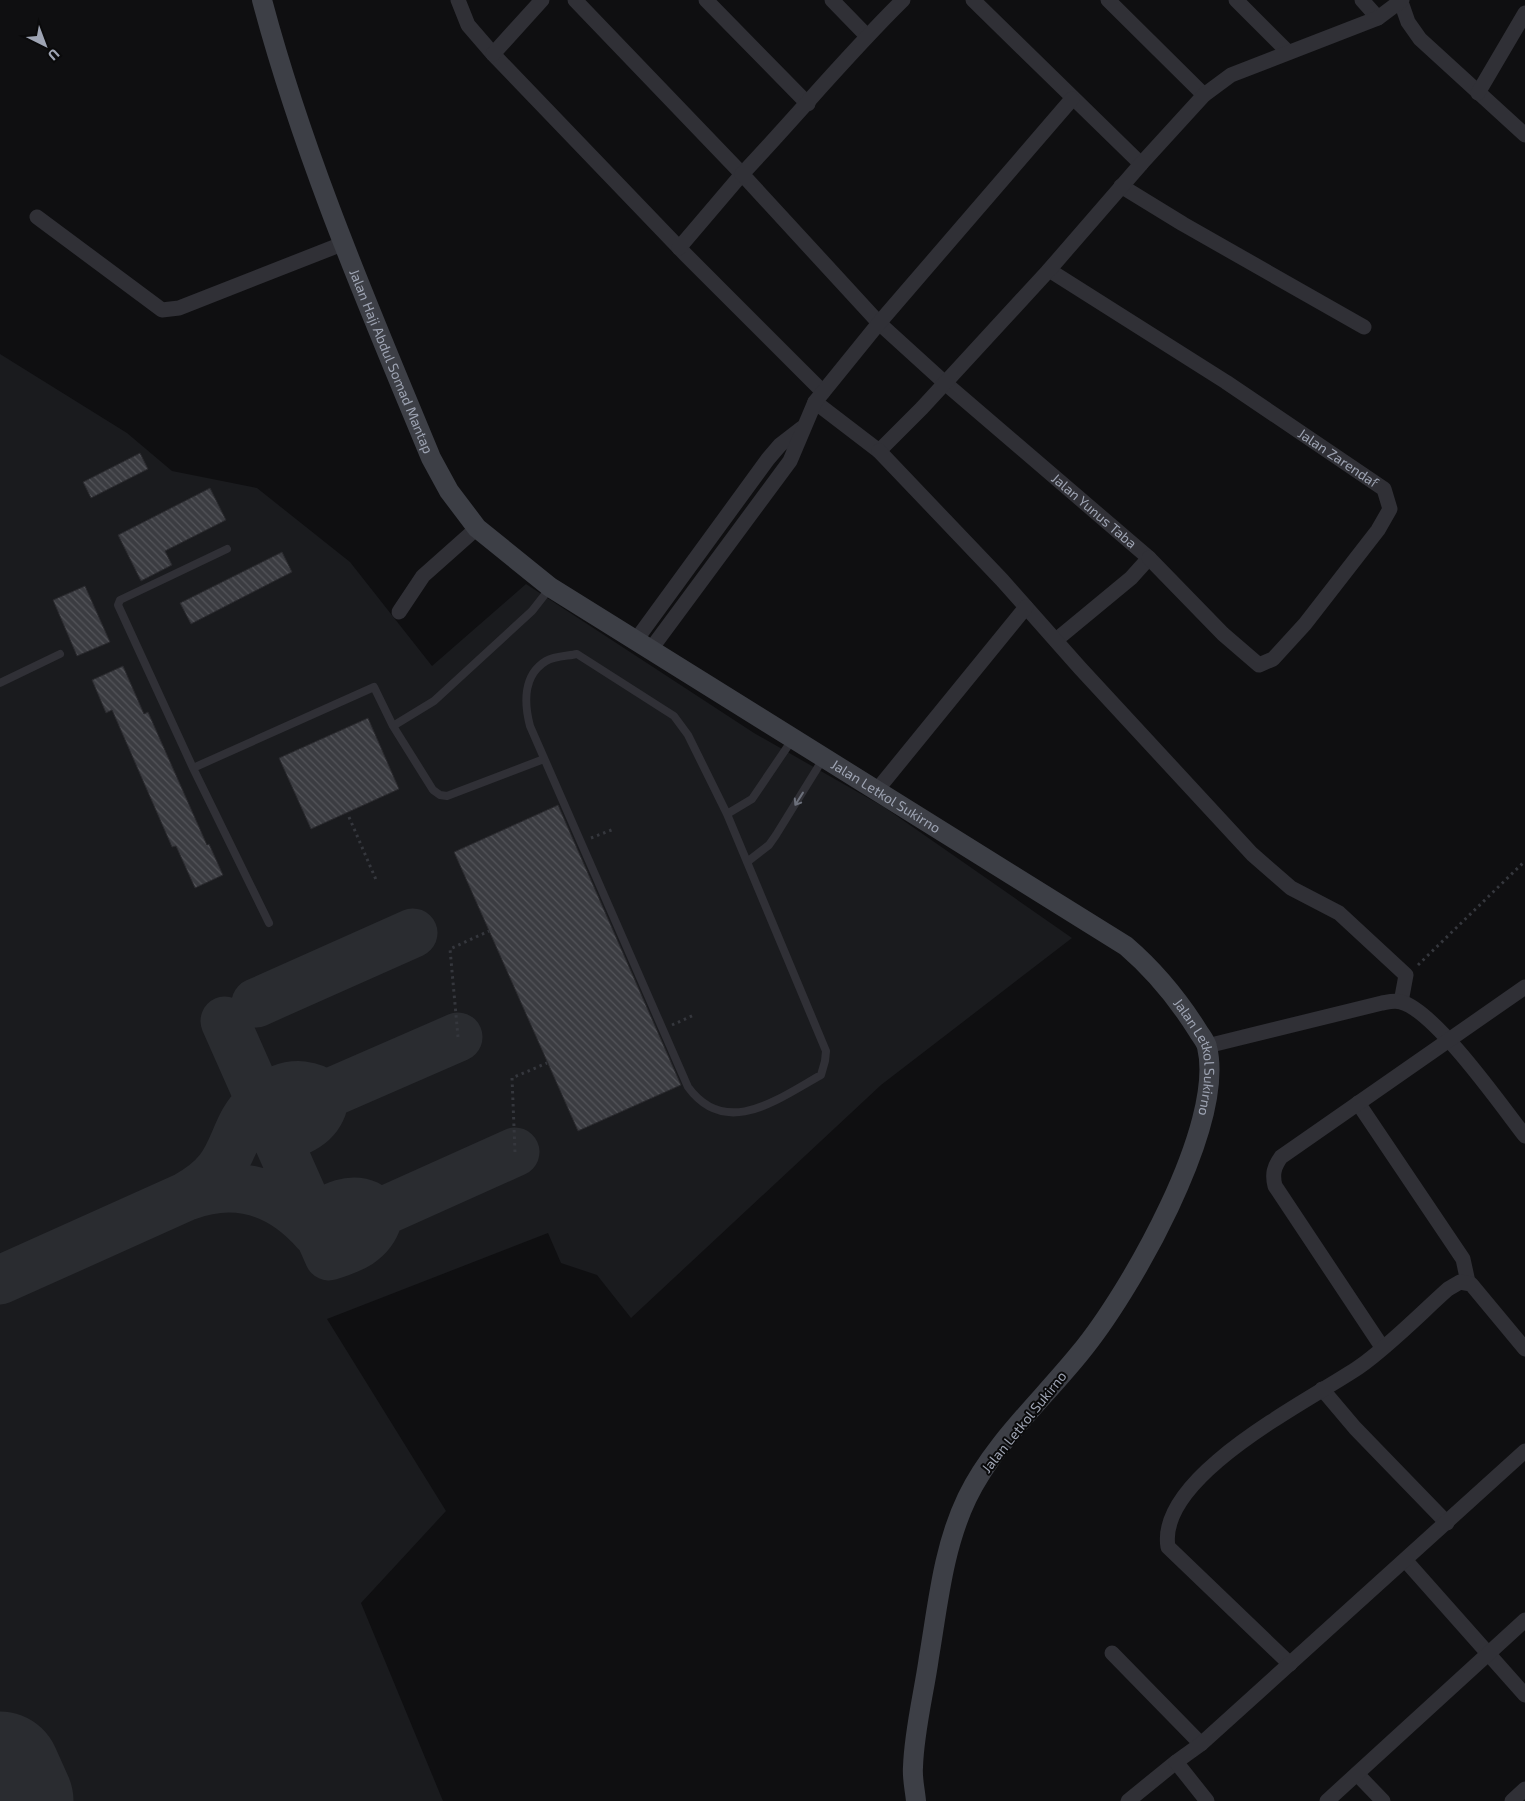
<svg xmlns="http://www.w3.org/2000/svg" width="1525" height="1801" viewBox="0 0 1525 1801" font-family="'Exo 2',sans-serif">
  <style>
    .built { fill: #1a1b1e }
    .lines { fill: none; stroke-linecap: round; stroke-linejoin: round }
    .taxiway { stroke: #2a2c30; stroke-width: 49 }
    .runway { stroke: #2a2c30; stroke-width: 121 }
    .building { fill: url(#building-back-hatch); stroke: #29292d }
    .path { stroke: #35373d; stroke-width: 3; stroke-dasharray: 2.5 4; stroke-linecap: butt }
    .lane { stroke: #303036; stroke-width: 8 }
    .street { stroke: #303036; stroke-width: 15 }
    .secondary { stroke: #3d3f46; stroke-width: 20 }
    .oneway { stroke: #6c707b }
    .labels { text-anchor: middle; stroke-width: 4; stroke-linejoin: round; paint-order: stroke }
    .street-label { font-size: 14px; fill: #9ea4b3; stroke: #0a0a0b }
  </style>
  <defs>
    <pattern id="building-back-hatch" width="6" height="6" patternUnits="userSpaceOnUse" patternTransform="scale(1.25)"><rect width="6" height="6" fill="#3b3c41"/><path d="M-1 5l2 2M0 0l6 6M5-1l2 2" fill="none" stroke="#54555a"/></pattern>
  </defs>
  <rect width="100%" height="100%" fill="#0f0f11"/>
  <!-- built -->
  <path class="built" d="M0 354 127 433 172 471 257 488 350 562 432 666 526 584 754 733 884 807 1072 938 881 1085 631 1318 597 1275 561 1263 548 1233 327 1319 446 1511 361 1603 443 1801H0Z"/>
  <g class="lines">
    <!-- taxiway -->
    <path class="taxiway" d="M256 1003 413 933
      M225 1021 329 1256C351 1249 371 1242 378 1218L368 1205C348 1196 329 1209 312 1218
      M325 1095 458 1037
      M187 1196C237 1177 281 1192 316 1232
      M377 1214 515 1152
      M0 1280 187 1196C199 1189 210 1182 219 1170 231 1155 235 1137 244 1121 260 1093 297 1073 325 1095 322 1123 301 1133 276 1138"/>
    <!-- runway -->
    <path class="runway" d="M0 1772 13 1801"/>
  </g>
  <!-- building -->
  <path class="building" d="M140 453 148 469 91 498 83 482Z
    M210 488 226 520 165 551 172 565 141 581 118 535Z
    M282 552 292 572 191 624 180 603Z
    M85 586 110 642 77 656 53 600Z
    M123 666 144 714 148 712 207 845 209 844 223 875 195 888 176 846 172 847 112 710 106 713 92 680Z
    M368 718 399 789 311 829 279 758Z
    M558 805 681 1085 578 1131 454 852Z"/>
  <g class="lines">
    <!-- path -->
    <path class="path" d="M349 817 377 882
      M591 838 614 829
      M1418 965 1525 861
      M672 1025 694 1015
      M458 1037 450 949 489 931
      M515 1152 512 1078 547 1063"/>
    <!-- lane -->
    <path class="lane" d="M227 549 120 600 118 605 193 768 269 923
      M577 654 674 716 688 735 727 814 826 1051 825 1061 821 1075C778 1099 726 1139 688 1087L530 726C524 703 523 675 546 661 554 656 568 656 577 654Z
      M0 683 60 654
      M393 726 434 701 532 611 550 588
      M193 768 374 687 393 726 433 790 440 795 447 796 544 759
      M727 814 752 799 792 740
      M747 862 769 845 776 835 823 759"/>
    <!-- street -->
    <g class="street">
      <path d="M458 0 468 25 493 54 686 255 823 392"/>
      <path d="M575 0 742 174 679 248"/>
      <path d="M706 0 808 104"/>
      <path d="M832 0 867 36"/>
      <path id="s1" d="M903 0C847 55 796 117 742 174L879 323 945 383 1149 558 1131 578 1056 640"/>
      <path d="M973 0 1141 164"/>
      <path d="M1108 0 1204 95"/>
      <path d="M1236 0 1288 52"/>
      <path d="M1362 0 1378 18"/>
      <path d="M1401 2 1408 22 1420 39 1525 135"/>
      <path d="M493 54 542 0"/>
      <path d="M1478 93 1525 13"/>
      <path d="M1121 186 1183 224 1364 327"/>
      <path d="M37 217 162 310 179 308 342 244"/>
      <path id="s2" d="M1049 270 1226 382 1384 489 1390 509 1378 530 1305 624 1273 659 1259 665 1223 634 1149 558"/>
      <path d="M815 402 879 451 922 408 1049 270 1141 164 1204 95 1231 75 1378 18 1402 0"/>
      <path d="M879 451 1002 580 1080 668 1252 854 1291 888 1339 913 1406 975 1401 1002"/>
      <path d="M399 612 423 576 477 528"/>
      <path d="M636 640 768 459 780 445 802 428"/>
      <path d="M651 649 790 461 815 402 879 323 1072 99"/>
      <path d="M877 790 1026 607"/>
      <path d="M1207 1046 1382 1003C1388 1002 1394 1000 1401 1002 1435 1011 1501 1105 1525 1136"/>
      <path d="M1358 1103 1463 1259 1468 1282"/>
      <path d="M1382 1347 1275 1186C1272 1174 1274 1167 1281 1157L1525 987"/>
      <path d="M1322 1389 1355 1428 1447 1523"/>
      <path d="M1406 1561 1525 1695"/>
      <path d="M1112 1653 1201 1744"/>
      <path d="M1290 1664 1168 1547C1156 1476 1309 1401 1359 1367 1389 1346 1420 1314 1448 1289L1460 1282 1471 1284 1525 1349"/>
      <path d="M1357 1774 1383 1801"/>
      <path d="M1128 1801 1176 1762"/>
      <path d="M1207 1801 1176 1762 1201 1744 1525 1451"/>
      <path d="M1327 1801 1525 1620"/>
      <path d="M1512 1801 1525 1789"/>
    </g>
    <!-- secondary -->
    <path class="secondary" id="s3" d="M262 0C304 158 369 308 431 458L449 491 477 528 550 587 1126 946C1155 971 1178 999 1198 1031 1201 1036 1206 1042 1207 1047 1226 1125 1129 1294 1080 1353 1042 1400 993 1444 967 1498 943 1548 938 1604 929 1657 924 1693 914 1731 913 1767 912 1778 915 1790 916 1801"/>
  </g>
  <!-- one-way arrows -->
  <defs><path id="oneway-shaft" d="M-6 0H5M1.5-3L5.5 0L1.5 3" fill="none" stroke-width="1.6" stroke-linecap="round" stroke-linejoin="round" transform="scale(1.25)"/></defs>
  <use class="oneway" href="#oneway-shaft" transform="translate(799 799) rotate(122)"/>
  <g class="labels">
    <!-- street labels -->
    <g class="street-label">
      <text dy="5" stroke="none"><textPath href="#s3" startOffset="384">Jalan Haji Abdul Somad Mantap</textPath></text>
      <text dy="5" stroke="none"><textPath href="#s2" startOffset="345">Jalan Zarendaf</textPath></text>
      <text dy="5" stroke="none"><textPath href="#s1" startOffset="725">Jalan Yunus Taba</textPath></text>
      <text dy="5" stroke="none"><textPath href="#s3" startOffset="1062">Jalan Letkol Sukirno</textPath></text>
      <text dy="5" stroke="none"><textPath href="#s3" startOffset="1482">Jalan Letkol Sukirno</textPath></text>
      <text transform="translate(1024 1422) rotate(-51)" y="5">Jalan Letkol Sukirno</text>
    </g>
  </g>
  <!-- north arrow -->
  <g transform="translate(45 45) rotate(138)" stroke="#0a0a0b" stroke-width="4" paint-order="stroke">
  <path d="M0-4L9 19L0 12L-9 19Z" fill="#9ea4b3"/>
  <text y="-8" font-size="14" font-weight="bold" text-anchor="middle" fill="#9ea4b3">U</text>
  </g>
</svg>
